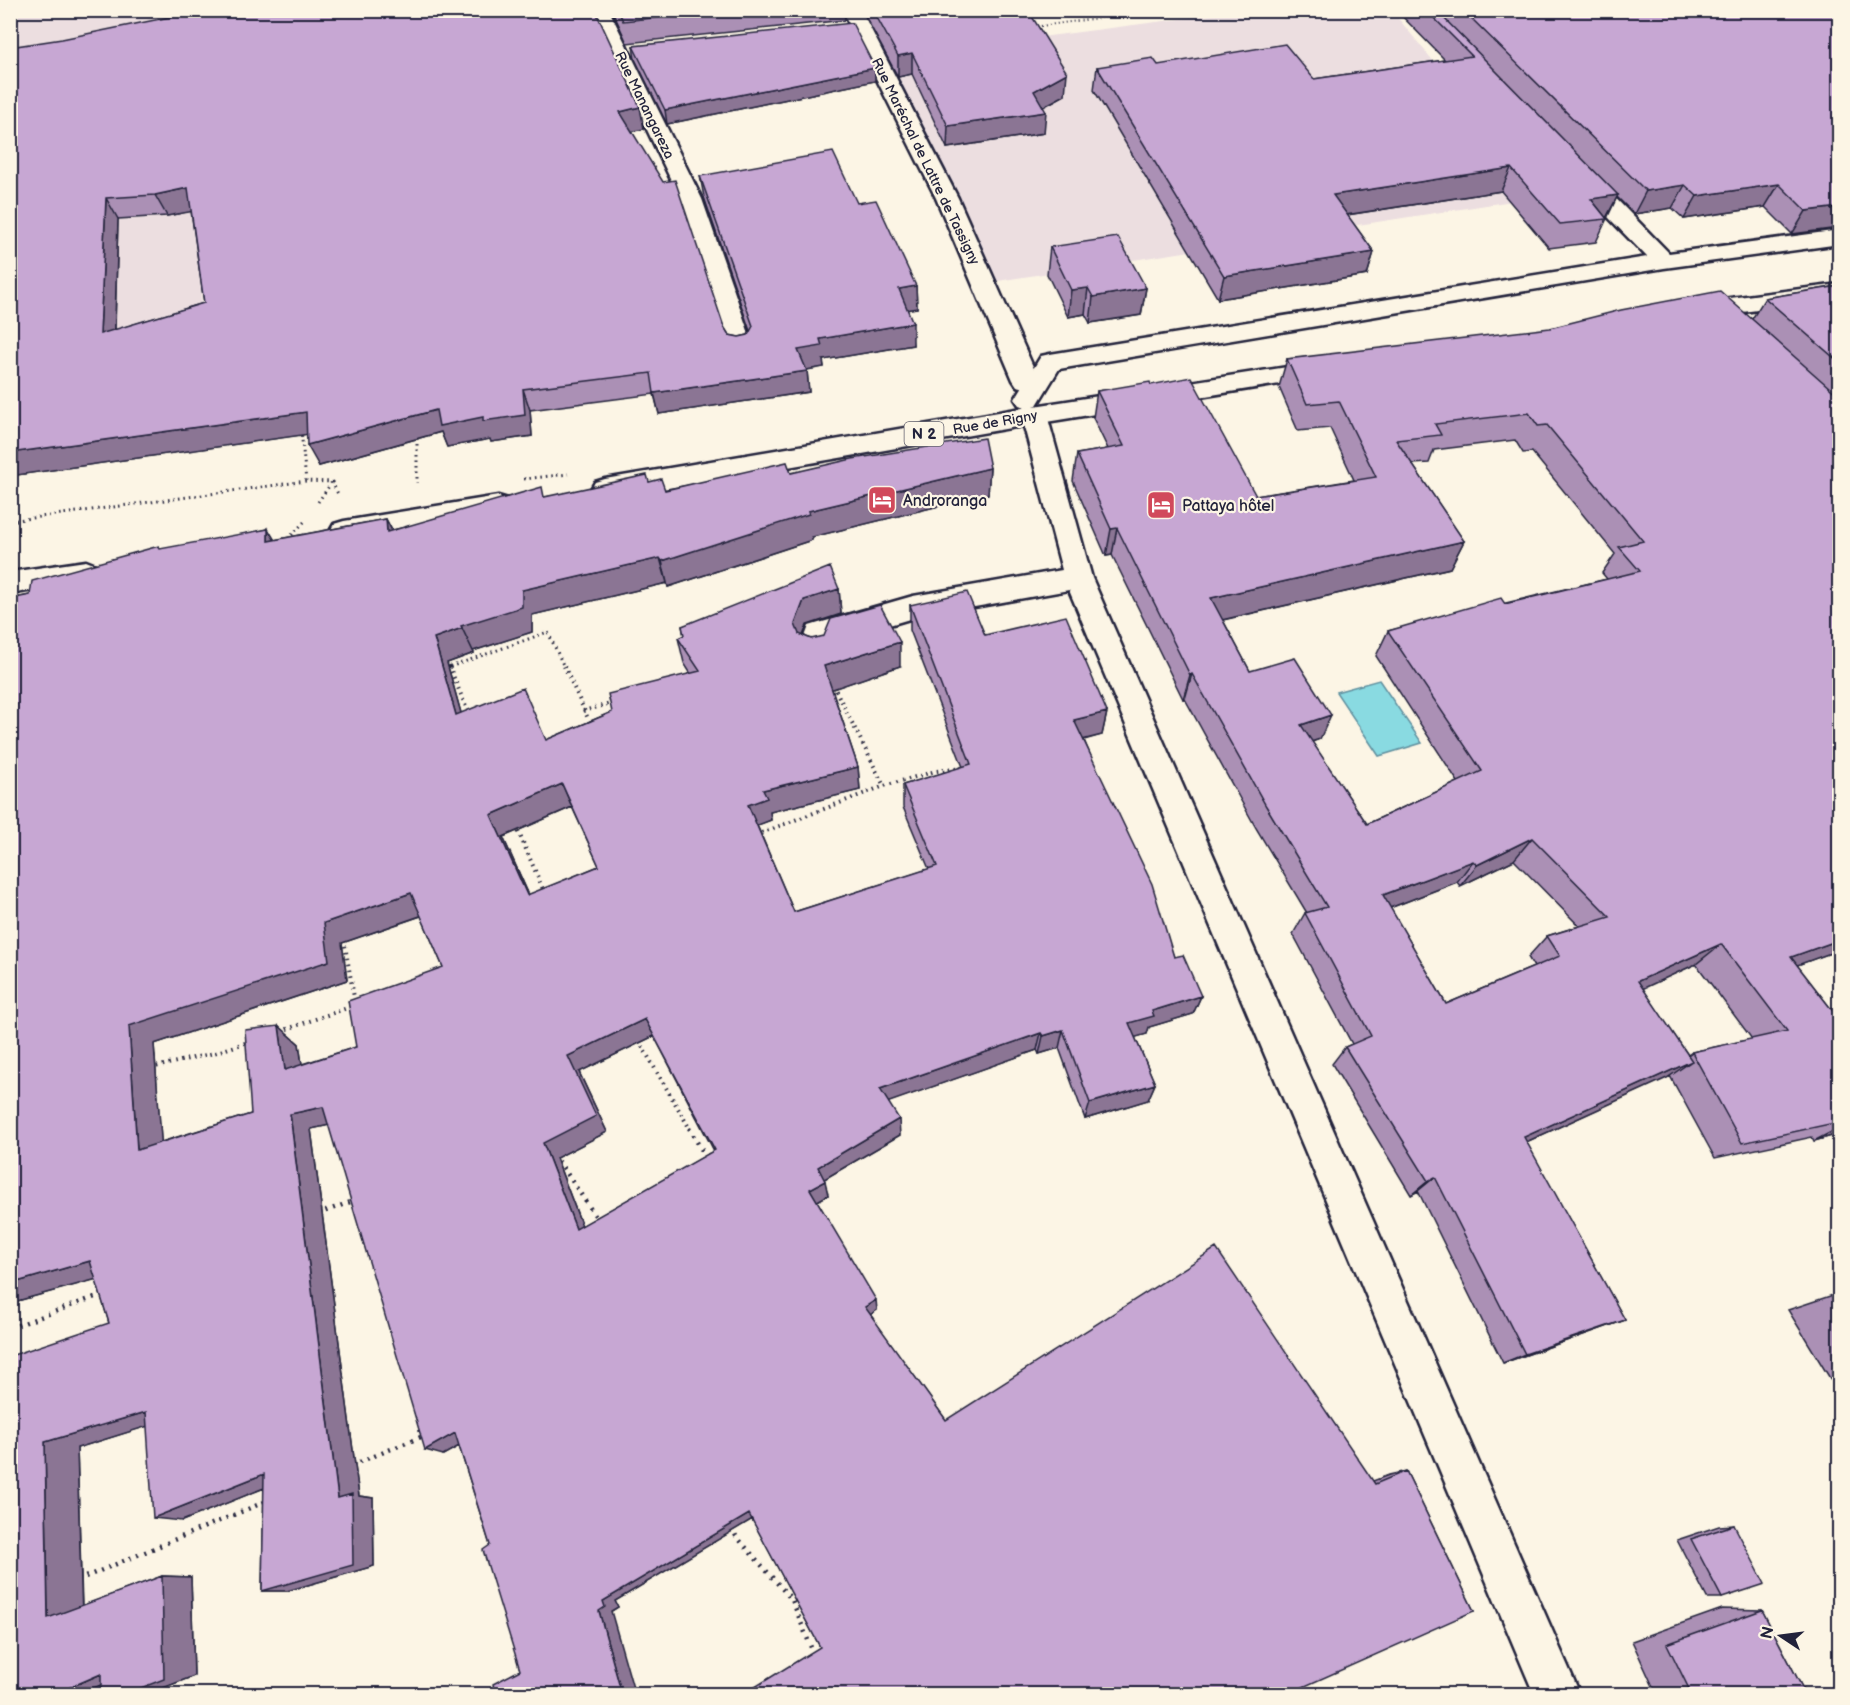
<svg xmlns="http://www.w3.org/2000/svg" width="1850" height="1705" viewBox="0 0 1850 1705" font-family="'Balsamiq Sans',sans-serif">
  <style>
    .built { fill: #ecdee0 }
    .water { fill: #89dae1; stroke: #60909f; stroke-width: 1.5 }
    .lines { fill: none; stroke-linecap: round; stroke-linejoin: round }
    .minor-casing { stroke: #22223b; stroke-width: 5 }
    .tertiary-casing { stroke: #22223b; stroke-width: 5 }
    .primary-casing { stroke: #22223b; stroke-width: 5 }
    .path-far3 { stroke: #22223b; stroke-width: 2; stroke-dasharray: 1 3; stroke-linecap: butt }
    .path-far2 { stroke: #22223b; stroke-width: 3; stroke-dasharray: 1.5 4; stroke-linecap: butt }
    .path-far1 { stroke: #22223b; stroke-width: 4; stroke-dasharray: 1.5 4.5; stroke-linecap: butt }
    .path { stroke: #22223b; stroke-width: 4.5; stroke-dasharray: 2 6; stroke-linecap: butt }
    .minor { fill: #fcf5e5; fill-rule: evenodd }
    .tertiary { fill: #fcf5e5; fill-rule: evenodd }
    .primary { fill: #fcf5e5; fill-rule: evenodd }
    .wall { fill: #ab90b5; stroke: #22223b; stroke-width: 1.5; fill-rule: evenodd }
    .shaded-wall { fill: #8b7594; stroke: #22223b; stroke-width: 1.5 }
    .building { fill: #c7a7d3; stroke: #22223b; stroke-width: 1.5; fill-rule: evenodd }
    .labels { text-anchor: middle; stroke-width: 4.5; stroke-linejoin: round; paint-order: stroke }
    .far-street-label { font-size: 14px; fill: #22223b; stroke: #fcf5e5 }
    .shield { fill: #fcf5e5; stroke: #63616e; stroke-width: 1.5 }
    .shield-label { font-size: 15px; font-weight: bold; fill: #22223b }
    .poi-label { font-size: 16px; fill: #22223b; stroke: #fcf5e5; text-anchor: start }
  </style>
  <rect width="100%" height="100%" fill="#fcf5e5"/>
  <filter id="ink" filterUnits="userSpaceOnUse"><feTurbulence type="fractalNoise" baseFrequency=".0167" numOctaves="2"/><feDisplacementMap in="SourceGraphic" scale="12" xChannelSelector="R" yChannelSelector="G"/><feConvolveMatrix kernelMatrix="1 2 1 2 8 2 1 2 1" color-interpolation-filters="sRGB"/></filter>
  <g filter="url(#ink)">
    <!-- built -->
    <path class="built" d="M11 11H194L202 324 11 360Z
      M1241 11H1392L1545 196 985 283 938 164 887 57Z"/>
    <!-- water -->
    <path class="water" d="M1379 680 1422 743 1379 756 1336 692Z"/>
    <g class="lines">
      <!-- minor casing -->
      <g class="minor-casing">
        <path id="minor" d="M590 10H609L702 199 754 348 751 354 742 356 733 354 730 348 680 199Z
          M1581 169 1589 171 1669 253 1840 230V244L1664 268 1059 369 1037 405 1028 408 1019 405 1015 399 1041 356 1050 354 1647 257 1573 181 1570 176 1573 171Z
          M1034 406 1043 409 1047 415 1092 578 1580 1694H1534L1069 590 913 618 832 642 826 658 815 661 804 658 800 650 809 626 819 623 913 596 1062 570 1021 415 1025 409Z"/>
      </g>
      <!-- tertiary casing -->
      <g class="tertiary-casing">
        <path id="tertiary" d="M842 10H861L958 198 1039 380 1035 386 1026 388 1017 386 1013 380 936 198Z"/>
      </g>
      <!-- primary casing -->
      <g class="primary-casing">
        <path id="primary" d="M1840 284V299L1691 319 1682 316 1679 311 1682 306 1691 303Z
          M1326 361 1335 363 1339 369 1335 375 1034 424 605 499 595 496 591 489 595 482 605 479 1034 406Z
          M498 496 508 499 512 506 508 513 344 541 334 538 330 531 334 524 344 521Z
          M86 561 96 565 100 572 96 579 10 594V572Z"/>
      </g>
      <!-- path-far3 -->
      <path class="path-far3" d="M1033 27 1159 10"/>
      <!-- path-far2 -->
      <path class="path-far2" d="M301 430 306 481
        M417 433V483
        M524 479 568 474
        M318 502 332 482
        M10 521 306 481 332 482 338 494
        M288 539 305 521
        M447 660 450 667
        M450 667 548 632 564 667"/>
      <!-- path-far1 -->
      <path class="path-far1" d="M449 666 469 714
        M564 666 591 725
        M450 667 454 666
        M833 685 884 786 936 771 962 768
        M583 711 613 703
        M516 826 545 894
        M756 835 884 786
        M344 940 355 1003
        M281 1031 353 1006
        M639 1041 690 1129
        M151 1068 214 1053 248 1042"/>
      <!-- path -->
      <path class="path" d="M689 1128 701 1149 710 1157
        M554 1154 598 1220
        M318 1214 356 1200
        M10 1328 103 1294
        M352 1465 421 1437 419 1429
        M732 1527 736 1536 792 1600 814 1655
        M78 1580 267 1501
        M1494 1694 1503 1691"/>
      <!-- minor -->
      <use href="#minor" class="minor"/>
      <!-- tertiary -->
      <use href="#tertiary" class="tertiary"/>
      <!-- primary -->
      <use href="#primary" class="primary"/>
    </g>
    <!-- wall -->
    <path class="wall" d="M612 10H844L845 20 627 43Z
      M862 10H1028L1065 95 1043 107 1044 133 947 148 912 74 898 77Z
      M1396 10H1839V228L1792 234 1765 207 1684 219 1672 208 1634 214 1617 197 1596 242 1549 248 1501 191 1347 215 1374 252 1367 275 1218 299 1094 90 1097 67 1158 65 1314 79 1445 60Z
      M633 46 875 68V81L667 124 635 59Z
      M10 47 644 129 632 131 724 327 729 335 739 337 748 335 750 331 704 197 700 176 857 203 916 286 917 308 907 309 913 345 823 360 824 367 807 370 809 392 659 414 654 394 530 410 532 436 491 442 490 439 447 447 441 432 319 466 307 434 10 476ZM191 211 204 303 115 330 118 219 167 216Z
      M1050 247 1146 288 1141 315 1090 323 1085 314 1068 317 1047 274Z
      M1839 286V950L1797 965 1839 1019V1134L1814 1141 1812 1137 1715 1158 1670 1076 1526 1142 1625 1320 1600 1329 1503 1363 1418 1191 1411 1195 1332 1064 1345 1047 1352 1044 1293 934 1305 913H1307L1256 828 1185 699H1183L1112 555 1106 556 1073 481 1077 454 1108 449 1093 418 1097 391 1151 385 1256 496 1354 480 1330 428 1298 431 1279 387 1287 359 1752 319 1765 298ZM1515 440 1523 453 1532 452 1615 554 1602 573 1607 579 1388 631 1376 656 1458 782 1367 824 1312 742 1320 739 1250 671 1223 620 1450 568 1464 541 1412 464 1429 463 1434 450ZM1514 860 1579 926 1547 936 1528 957 1534 967 1446 1004 1390 908 1457 882 1460 886ZM1696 964 1752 1039 1692 1052 1688 1055 1642 988Z
      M990 468 988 494 812 537V540L668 587 667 583 532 615V632L473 651 474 653 447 663 461 713 546 740 612 712 691 674 684 663 678 638 684 636 682 626 839 589 841 614 807 625 803 636 900 666 832 689 858 767 860 790 770 812 771 820 757 825 794 912 929 869 903 807V785L963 767 910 630V605L985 635 1107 712 1102 735 1084 740 1174 957 1201 996 1193 1014 1149 1027 1147 1034 1135 1037 1155 1084 1148 1100 1085 1119 1059 1048 1039 1054 1037 1050 888 1102 900 1135 824 1179 828 1195 817 1201 877 1310 870 1315 946 1420 1373 1481 1389 1475 1406 1471 1474 1611 820 1647 752 1519 615 1601 618 1607 520 1670 490 1545 459 1446 443 1455 329 1125 311 1129 359 1496 373 1498 374 1566 287 1591H262L264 1488 182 1521 147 1426 77 1448 82 1606 162 1576 191 1577 194 1676 145 1695H101V1685L77 1695H10L109 1323 96 1279 10 1303V599L30 595 268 529 274 540 386 519 392 530 545 497 649 482 665 490 791 473ZM572 807 599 866 529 895 503 837ZM421 916 443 967 356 1047 302 1064 299 1044 279 1026 251 1114 161 1142 154 1044 347 980 342 943ZM654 1036 714 1151 582 1226 556 1158 607 1132 579 1072Z
      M1839 1293V1393L1788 1310Z
      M1734 1525 1722 1598H1707L1677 1540 1719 1526Z
      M1722 1609 1762 1610 1806 1695H1657L1632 1641Z"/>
    <!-- shaded-wall -->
    <path class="shaded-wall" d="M912 53V74L898 77V56Z
      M875 68V81L667 124 665 110Z
      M1067 73 1065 95 1033 112 1034 91Z
      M640 107 644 129 625 133 620 112Z
      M1046 112 1044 133 947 148 948 126Z
      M1511 168 1501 191 1326 218 1333 195Z
      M1779 184 1765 207 1684 219 1697 196Z
      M1685 185 1672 208 1634 214 1646 191Z
      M188 188 200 210 167 216 155 195Z
      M1618 195 1606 218 1591 199Z
      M106 198 118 219 114 356 100 334Z
      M1839 207V228L1792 234 1806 211Z
      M1374 252 1367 275 1218 299 1224 276Z
      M916 286 917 308 900 311 899 289Z
      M1088 288 1085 314 1068 317 1071 290Z
      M1146 288 1141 315 1090 323 1093 297Z
      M913 323V345L823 360 824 367 800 371 798 350 820 339Z
      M807 371 809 392 659 414 654 393Z
      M523 389 530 410 532 436 491 442 490 439 447 447 441 432 319 466 307 445 436 410 483 417Z
      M306 412 317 433 10 476V453Z
      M990 468 988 494 812 537V540L668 587 662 561 808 511Z
      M386 519 399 545 387 532Z
      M1117 528 1112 555 1106 556 1111 529Z
      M268 529 284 555 268 541Z
      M1464 541 1450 568 1204 624 1211 598Z
      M660 558 667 583 532 615V632L473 651 461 626 522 590Z
      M839 589 841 614 807 625 798 649 795 624 804 600Z
      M462 628 474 653 447 663 468 738 456 715 434 638Z
      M900 642V666L827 691 824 666Z
      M1192 674 1185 699H1183L1190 675Z
      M1107 712 1102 735 1070 743 1074 720Z
      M1331 715 1320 739 1290 749 1301 725Z
      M858 767 860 790 770 812 771 820 753 827 748 805 763 790Z
      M562 784 572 807 503 837 538 916 527 895 491 815Z
      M1532 838 1514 860 1460 886 1477 865Z
      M1473 861 1457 882 1369 916 1383 895Z
      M411 893 426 914 342 943 347 980 154 1044 163 1164 137 1150 129 1026 324 923Z
      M1839 940V950L1764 977 1791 957Z
      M1721 944 1696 964 1616 1001 1638 981Z
      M1201 996 1193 1014 1149 1027 1147 1034 1123 1041 1129 1023 1152 1011Z
      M645 1019 654 1036 579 1072 607 1132 556 1158 588 1242 576 1229 543 1143 568 1056Z
      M279 1026 299 1044 305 1086 285 1070Z
      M1063 1030 1059 1048 1039 1054 1043 1036Z
      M1041 1033 1037 1050 881 1105 880 1089Z
      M1692 1061 1667 1078 1504 1152 1524 1137Z
      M1155 1084 1148 1100 1085 1119 1090 1103Z
      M323 1107 343 1122 311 1129 359 1496 373 1498 374 1566 287 1591H262L338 1498 290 1114Z
      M899 1119 900 1135 821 1181 818 1167Z
      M1839 1128V1134L1814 1141Z
      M1435 1177 1418 1191 1411 1195 1428 1181Z
      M825 1181 828 1195 814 1203 810 1189Z
      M90 1261 119 1273 10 1303V1284Z
      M876 1300 877 1310 867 1317 865 1307Z
      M1625 1320 1600 1329 1503 1363 1525 1354Z
      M146 1412 174 1418 77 1448 82 1617 48 1618 45 1442Z
      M455 1433 472 1439 443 1455 425 1450Z
      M264 1474 289 1478 182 1521 153 1518Z
      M749 1514 756 1517 615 1601 618 1607 611 1611 635 1695H622L599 1611 603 1601Z
      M162 1576 191 1577 194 1676 145 1695H123Z
      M134 1671 77 1695H52L101 1674Z"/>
    <!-- building -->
    <path class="building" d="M204 10H595L640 107 620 112 663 182 675 180 724 327 729 335 739 337 748 335 753 326 700 176 833 152 857 203 876 200 916 286 899 289 913 323 820 339 822 346 798 350 807 371 654 393 651 373 523 389 525 415 483 421V417L439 426 436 410 307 445 306 412 10 453V47L62 39ZM188 188 204 303 100 334 106 198 155 195Z
      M618 10H731L623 21Z
      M873 10H1028L1067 73 1034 91 1046 112 948 126 912 53 898 56Z
      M1426 10H1436L1618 195 1591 199 1607 219 1560 224 1511 168 1333 195 1374 252 1224 276 1097 67 1153 58 1158 65 1285 44 1314 79 1472 56Z
      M1463 10H1839V207L1806 211 1779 184 1697 196 1685 185 1646 191Z
      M852 23 875 68 665 110 633 46Z
      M1118 237 1146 288 1093 297 1088 288 1071 290 1050 247Z
      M1839 286V362L1765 298Z
      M1720 291 1839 396V940L1791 957 1839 1019V1122L1742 1143 1692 1052 1787 1031 1721 944 1638 981 1692 1061 1524 1137 1625 1320 1525 1354 1435 1177 1428 1181 1345 1047 1371 1036 1305 913 1327 907 1266 806 1192 674 1190 675 1117 528 1111 529 1077 454 1124 446 1097 391 1150 382 1151 385 1191 377 1256 496 1376 477 1339 401 1307 404 1287 359 1550 328 1621 310ZM1529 413 1538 426 1547 425 1643 541 1619 547 1640 571 1505 604 1501 598 1388 631 1482 771 1367 824 1301 725 1331 715 1295 658 1250 671 1211 598 1464 541 1396 440 1441 435 1435 424ZM1532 838 1610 917 1547 936 1560 956 1446 1004 1383 895 1473 861 1477 865Z
      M984 438 990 468 808 511 809 514 662 561 660 558 522 590V607L461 626 462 628 434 638 456 715 523 688 546 740 612 712 608 694 700 671 678 638 684 635 682 626 830 567 839 589 804 600 795 624 799 634 811 639 824 636 831 619 880 605 900 642 824 666 858 767 763 790 767 798 748 805 794 912 937 866 903 785 971 764 910 605 967 592 985 635 1066 616 1107 712 1074 720 1152 884 1174 957 1183 955 1201 996 1152 1011 1154 1016 1129 1023 1155 1084 1090 1103 1063 1030 1043 1036 1041 1033 880 1089 899 1119 818 1167 825 1181 810 1189 876 1300 865 1307 946 1420 1216 1248 1375 1484 1406 1471 1474 1611 1285 1695H742L820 1647 749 1514 603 1601 605 1607 599 1611 622 1695H495L493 1684 520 1670 483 1550 490 1545 455 1433 425 1450 323 1107 290 1114 338 1498 352 1494 353 1565 262 1591 264 1474 153 1518 146 1412 45 1442 48 1618 162 1576 164 1679 123 1695H101V1674L52 1695H10V1356L109 1323 90 1261 10 1284V599L30 595 32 581 159 546 160 549 268 529V541L386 519 387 532 542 487 544 497 647 475 649 482 661 479 665 490 787 462 791 473 852 459ZM562 784 599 866 527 895 491 815ZM411 893 443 967 348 1001 356 1047 285 1070 279 1026 245 1030 251 1114 137 1150 129 1026 329 961 324 923ZM645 1019 715 1150 576 1229 543 1143 596 1116 568 1056Z
      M1839 1293V1305L1833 1295Z
      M1734 1525 1765 1584 1722 1598 1691 1539Z
      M1762 1610 1806 1695H1692L1667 1644Z"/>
  </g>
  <!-- icons -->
  <defs>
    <g id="hotel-square" transform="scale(1.5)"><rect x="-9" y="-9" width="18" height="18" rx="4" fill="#d1495b" stroke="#fcf5e5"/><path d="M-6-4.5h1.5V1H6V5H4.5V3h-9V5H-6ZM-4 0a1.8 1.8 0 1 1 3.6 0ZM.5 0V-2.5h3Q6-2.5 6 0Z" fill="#fff"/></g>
  </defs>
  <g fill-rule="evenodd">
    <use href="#hotel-square" x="882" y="500"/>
    <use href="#hotel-square" x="1161" y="505"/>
  </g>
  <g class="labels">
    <!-- far-street labels -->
    <g class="far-street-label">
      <text transform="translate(645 105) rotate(64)" y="5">Rue Manangareza</text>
      <text transform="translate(926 161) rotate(64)" y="5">Rue Maréchal de Lattre de Tassigny</text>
      <text transform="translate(995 422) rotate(-10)" y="5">Rue de Rigny</text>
    </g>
    <!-- shield labels -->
    <rect class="shield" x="904.5" y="422" width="39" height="24" rx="4.5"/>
    <g class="shield-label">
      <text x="924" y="439">N 2</text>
    </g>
    <!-- poi labels -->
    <g class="poi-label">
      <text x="903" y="506">Androranga</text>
      <text x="1182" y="511">Pattaya hôtel</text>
    </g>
  </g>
  <!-- margin -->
  <rect width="1850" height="1705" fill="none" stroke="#fcf5e5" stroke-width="36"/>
  <rect x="18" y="18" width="1814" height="1669" fill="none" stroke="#22223b" stroke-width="2" filter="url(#ink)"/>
  <!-- north arrow -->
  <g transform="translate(1781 1636) rotate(283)" stroke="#fcf5e5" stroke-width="4.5" paint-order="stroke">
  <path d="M0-4.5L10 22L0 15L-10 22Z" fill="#22223b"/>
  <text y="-9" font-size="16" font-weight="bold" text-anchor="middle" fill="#22223b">N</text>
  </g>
</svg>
